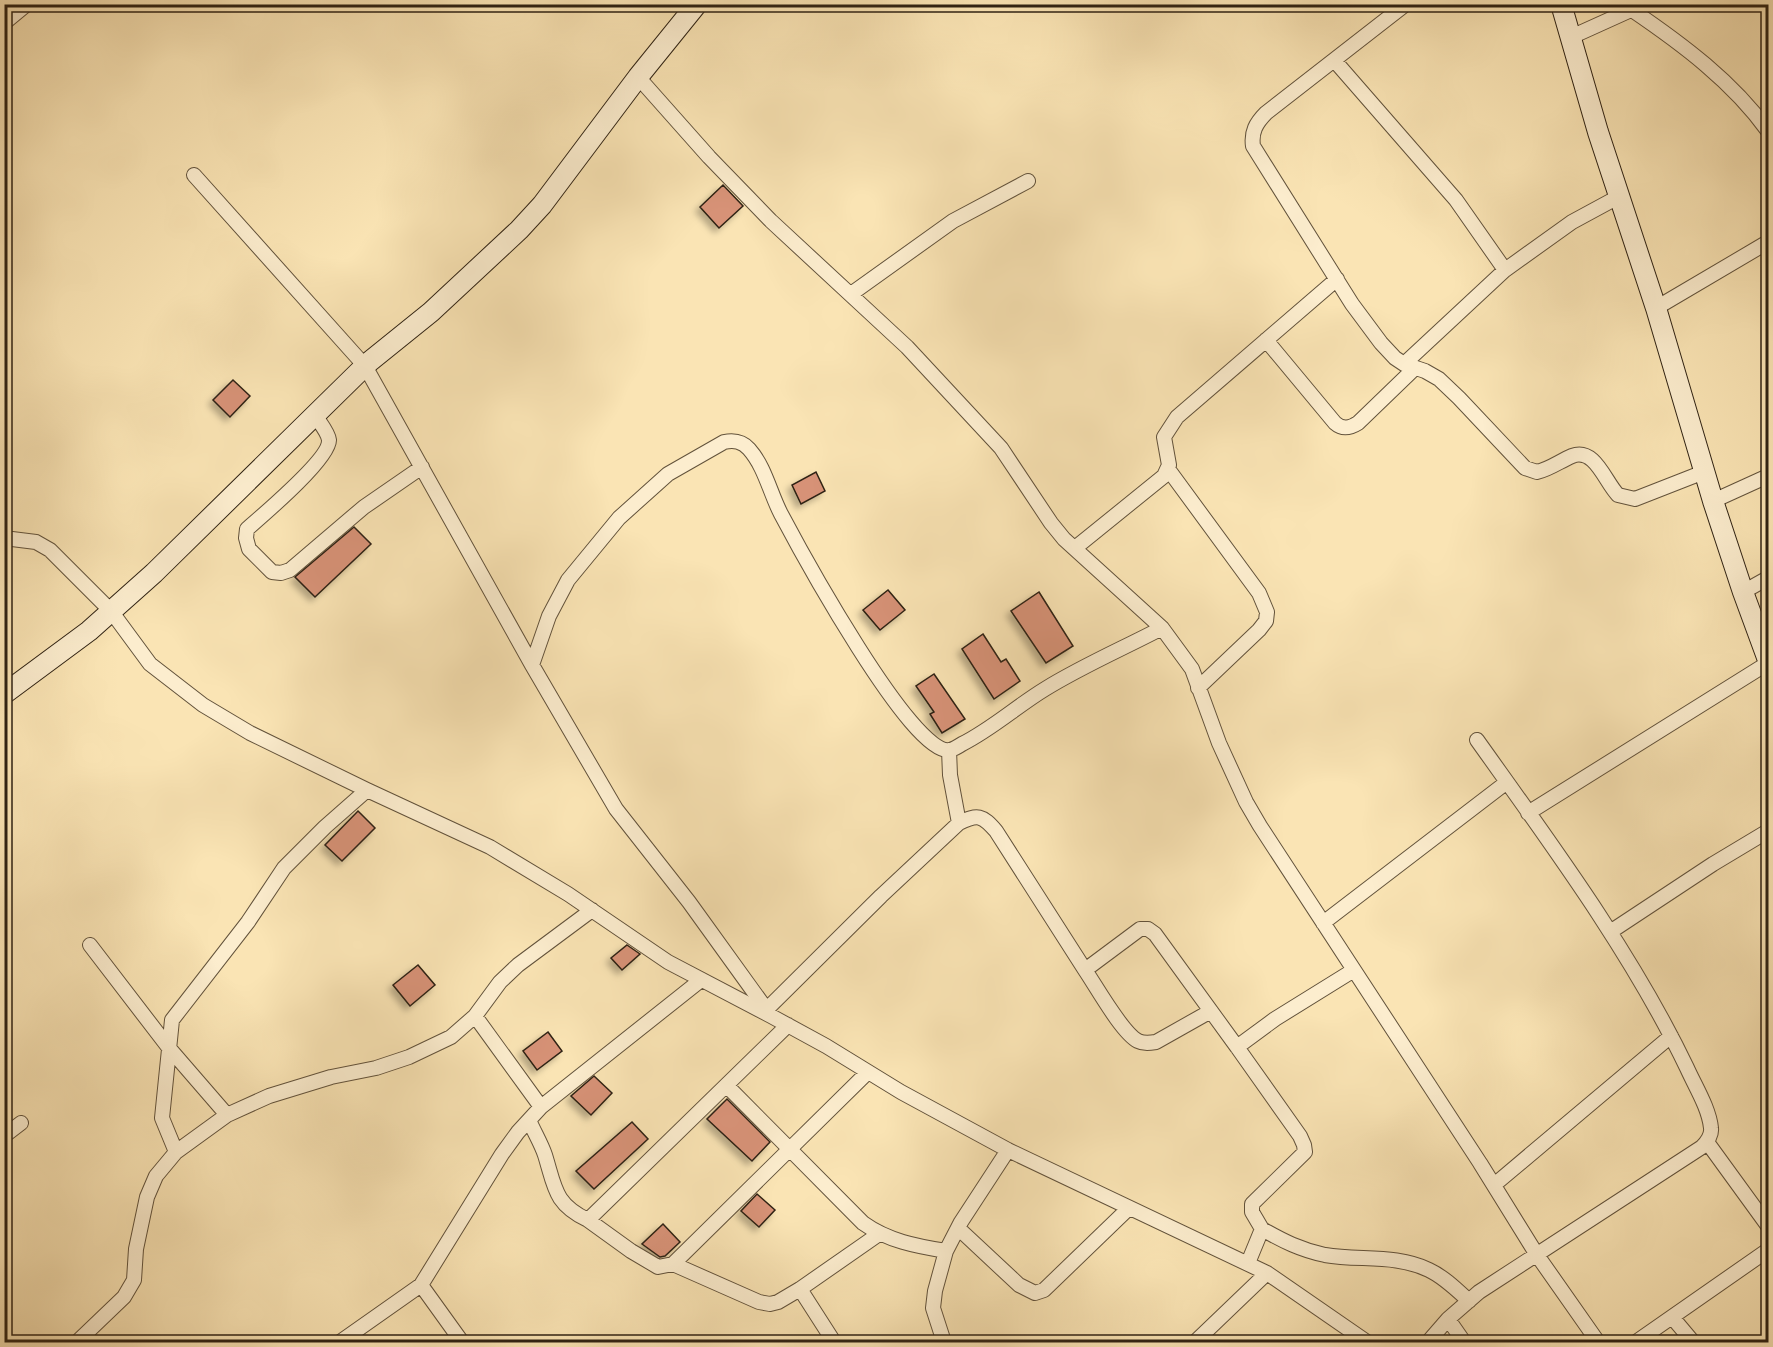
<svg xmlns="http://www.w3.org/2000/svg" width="1773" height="1347" viewBox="0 0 1773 1347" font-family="'IM FELL English',serif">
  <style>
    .building { fill: #d79277; stroke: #2f2213; stroke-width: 1.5; filter: url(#shadow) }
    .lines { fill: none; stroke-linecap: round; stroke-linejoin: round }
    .street-casing { stroke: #62523b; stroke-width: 16 }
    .secondary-casing { stroke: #2f2213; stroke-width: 22 }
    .street { stroke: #fcedce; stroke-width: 14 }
    .secondary { stroke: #fcedce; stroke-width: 20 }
  </style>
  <defs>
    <filter id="shadow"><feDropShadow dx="-4.5" dy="4.5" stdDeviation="3" flood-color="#0004"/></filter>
  </defs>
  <rect width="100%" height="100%" fill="#fae4b4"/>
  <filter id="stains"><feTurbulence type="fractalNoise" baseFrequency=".00333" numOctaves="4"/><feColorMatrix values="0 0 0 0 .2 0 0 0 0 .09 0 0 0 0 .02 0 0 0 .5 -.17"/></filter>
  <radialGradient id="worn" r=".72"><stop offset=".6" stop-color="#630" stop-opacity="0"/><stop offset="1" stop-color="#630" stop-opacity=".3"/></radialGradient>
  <!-- building -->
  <path class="building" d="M723 185 743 206 719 228 700 207Z
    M233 380 250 396 230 417 213 400Z
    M816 472 825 491 801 504 792 485Z
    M354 527 371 544 315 597 295 577Z
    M888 590 905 610 880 630 863 610Z
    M1039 592 1073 646 1046 663 1011 611Z
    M983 634 1001 662 1006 659 1020 681 994 699 962 649Z
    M934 674 965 719 942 733 930 714 934 712 916 686Z
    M358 811 375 828 342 861 325 845Z
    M627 945 640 954 622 970 611 958Z
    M418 965 435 985 410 1006 393 985Z
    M548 1032 562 1051 537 1070 523 1051Z
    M594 1076 612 1093 591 1115 571 1096Z
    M727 1099 770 1142 752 1161 707 1119Z
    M632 1122 648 1139 594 1189 576 1171Z
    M757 1194 775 1210 759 1227 741 1211Z
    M663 1224 680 1242 665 1256 660 1257 642 1244Z"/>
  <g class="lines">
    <!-- street casing -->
    <g class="street-casing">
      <path id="street" d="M1406 4 1266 113C1256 123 1251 132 1253 146L1352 304 1381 343 1395 358 1404 364 1425 371 1439 379 1459 398 1525 468 1537 472C1550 469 1560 461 1572 456 1595 447 1605 482 1618 495L1635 499 1704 472
        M1632 10C1682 44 1733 82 1768 131
        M4 23 27 4
        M1571 37 1644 4
        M1334 60 1456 200 1505 270
        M638 77 709 157 771 221 907 347 1001 448 1051 523 1064 539 1162 628 1192 669 1219 743 1246 802 1260 826 1480 1163 1537 1255 1598 1342
        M194 175 365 366 532 665 616 809 689 902 769 1013
        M851 294 953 221 1028 181
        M1656 308 1768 242
        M1266 340 1335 423C1343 430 1350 428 1358 423L1415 368
        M1404 364 1505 270 1572 222 1620 196
        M315 415C319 422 328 432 329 440 330 458 263 515 247 529L246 538 249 549 272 572 281 573 290 570 364 507 422 467
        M1168 469 1259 593 1267 612 1266 621 1259 630 1198 688
        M1713 501 1768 476
        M4 538 36 542 50 550 111 611 150 664 203 705 250 733 367 790 490 847 568 894 668 962 771 1016 826 1046 901 1092 1008 1150 1267 1273 1367 1342
        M1075 548 1164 476 1169 465 1164 437 1177 417 1337 279
        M1743 592 1768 578
        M532 665 549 616 568 580 619 518 668 474 724 442C734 440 742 441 749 449 765 467 770 493 781 514 799 548 913 758 950 750 954 749 959 746 962 744 992 729 1017 706 1045 689 1082 666 1124 648 1162 628
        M949 750 950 775 959 823
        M1528 813 1768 663
        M1323 923 1507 782
        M1610 932 1713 864 1768 831
        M90 945 169 1048 227 1115
        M1085 970C1096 986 1122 1033 1138 1041 1144 1044 1150 1043 1156 1042L1211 1011
        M767 1009 881 896 959 823C978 814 982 815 996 831L1085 970 1140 929H1148L1155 934 1237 1047 1275 1019 1354 970
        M475 1016 541 1107
        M1237 1047 1300 1136 1304 1145 1305 1152 1252 1204V1212L1262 1229 1248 1263
        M727 1086 863 1223C888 1241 916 1246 946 1251
        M529 1120C534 1132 541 1143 545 1155 555 1187 554 1204 588 1220L788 1025
        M4 1136 21 1123
        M1707 1142 1768 1226
        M176 1152 162 1118 172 1020 248 922 284 868 325 827 367 790
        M1494 1185 1671 1036
        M588 1220 631 1251 658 1267 673 1264 868 1072
        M958 1228 1019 1285 1035 1293 1044 1290 1129 1208
        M1262 1229C1283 1241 1301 1250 1325 1255 1360 1261 1396 1254 1429 1270 1444 1277 1457 1290 1469 1301
        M673 1264 759 1302 770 1304 778 1302 800 1289 879 1234
        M421 1285 462 1342
        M800 1289 834 1342
        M1672 1317 1693 1342
        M1448 1319 1464 1342
        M77 1342 124 1297 134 1280 136 1249 147 1197 156 1176 176 1152 227 1115 269 1096 331 1077 376 1068 409 1057 451 1037 475 1016 500 982 518 965 592 910
        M340 1342 421 1285 502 1154 518 1132 541 1107 701 980
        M944 1342 933 1308 935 1291 946 1251 961 1222 1008 1150
        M1195 1342 1267 1273
        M1428 1342 1448 1319 1479 1292 1702 1147C1707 1142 1712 1136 1711 1128 1709 1108 1695 1086 1687 1068 1632 953 1551 844 1477 740
        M1636 1342 1768 1250"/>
    </g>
    <!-- secondary casing -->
    <g class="secondary-casing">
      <path id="secondary" d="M1561 4 1598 132 1656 308 1713 501 1743 592 1768 660
        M4 694 89 631 154 573 369 362 431 312 519 230 542 205 638 77 697 4"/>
    </g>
    <!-- street -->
    <use href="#street" class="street"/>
    <!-- secondary -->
    <use href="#secondary" class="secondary"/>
  </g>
  <!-- margin -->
  <rect width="1773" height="1347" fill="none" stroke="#fae4b4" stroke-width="24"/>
  <rect x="6" y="6" width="1761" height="1335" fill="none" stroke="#2f2213" stroke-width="3"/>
  <rect x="12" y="12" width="1749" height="1323" fill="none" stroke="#2f2213" stroke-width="1.5"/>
  <rect width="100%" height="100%" filter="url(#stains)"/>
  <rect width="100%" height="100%" fill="url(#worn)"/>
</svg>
